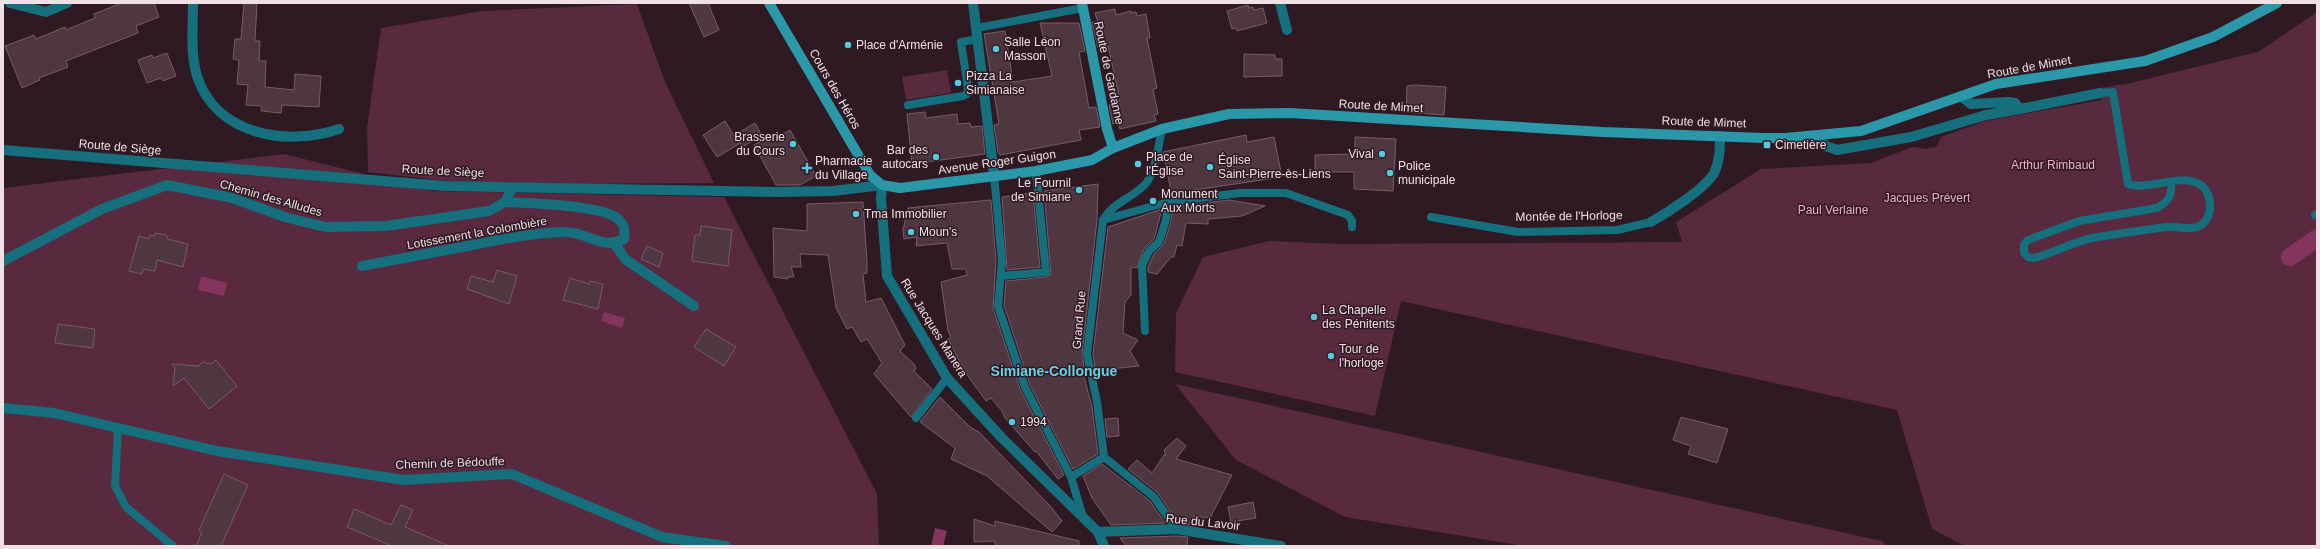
<svg xmlns="http://www.w3.org/2000/svg" width="2320" height="549" viewBox="0 0 2320 549" font-family="Helvetica,sans-serif">
  <style>
    .green { fill: #58293f }
    .water { fill: #85355d }
    .lines { fill: none; stroke-linecap: round; stroke-linejoin: round }
    .canal { stroke: #85355d; stroke-width: 18 }
    .building { fill: #4f3741; stroke: #765c67 }
    .service { stroke: #156f7d; stroke-width: 8 }
    .minor { stroke: #156f7d; stroke-width: 10 }
    .tertiary { stroke: #156f7d; stroke-width: 10 }
    .secondary { stroke: #2a98a9; stroke-width: 10 }
    .poi-dot { fill: #54cade; stroke: #2f1a23; stroke-width: 1.5 }
    .labels { text-anchor: middle; stroke-width: 3; stroke-linejoin: round; paint-order: stroke }
    .poi-label { font-size: 12px; fill: #efe0e6; stroke: #2f1a23; text-anchor: start }
    .street-label { font-size: 12px; fill: #efe0e6; stroke: #2f1a23 }
    .park-label { font-size: 12px; fill: #f4aecc; stroke: #2f1a23 }
    .quarter-label { font-size: 14px; font-weight: bold; fill: #68d1e4; stroke: #2f1a23 }
  </style>
  <rect width="100%" height="100%" fill="#2f1a23"/>
  <!-- green -->
  <path class="green" d="M637 4 665 82 714 183 579 184 447 181 368 172 367 128 381 28 483 11Z
    M2317 12V546H1965L1932 529 1897 410 1401 301 1375 416 1175 372 1176 313 1203 257 1269 241 1342 244 1682 242 1676 222 1761 169 1871 163 1912 147 1927 149 1937 146 1941 137 1985 121 2102 100 2099 88 2126 84 2258 52Z
    M947 70 951 93 906 100 902 77Z
    M284 154 432 191 724 197 877 494 879 546H3V188Z
    M1175 384 1882 541 1887 546H1524L1345 517 1236 460Z"/>
  <!-- water -->
  <path class="water" d="M201 276 227 283 224 296 198 290Z
    M604 312 625 318 622 328 601 321Z
    M935 528 947 531 943 546H931Z"/>
  <g class="lines">
    <!-- canal -->
    <path class="canal" d="M2290 257 2317 238"/>
  </g>
  <!-- building -->
  <path class="building" d="M121 3H154L159 17 136 26 138 33 66 61 68 67 39 78 40 80 22 88 5 46 34 35 36 39 65 27 66 30 95 18 94 14Z
    M244 3H257L255 41H260L259 61H266L265 87 294 90 295 74 321 76 319 107 282 105 281 113 261 111 262 106 246 105 248 85 237 84 239 60 233 59 235 39H241Z
    M689 3H708L719 30 704 37Z
    M1248 5 1249 8 1253 7 1254 10 1263 8 1267 23 1237 31 1236 28 1232 29 1227 11Z
    M1115 9 1116 15 1131 11V13L1136 12 1137 16 1146 14 1150 38H1147L1157 88 1153 89 1158 114 1154 115 1156 121 1120 129 1119 123 1113 124 1109 105 1115 104 1114 101 1120 100 1108 46 1098 48 1092 22H1098L1095 13Z
    M1040 23H1079L1085 51 1079 52 1089 108 1096 107 1100 127 1079 130 1081 140 1000 155 998 152 994 125 999 124 984 34 1005 31 1013 82 1052 76Z
    M167 53 176 76 163 81 161 78 147 83 138 60 152 55 153 58Z
    M1244 54 1275 55V59H1282V76L1244 77Z
    M1415 85 1446 87 1444 115 1406 112 1407 86Z
    M925 112 926 118 957 114 958 124 970 123 971 127 982 126 985 154 912 164 907 114Z
    M725 121 739 144 717 157 703 135Z
    M755 123 762 136 742 147 735 135Z
    M790 130 816 176 800 185H776L754 145 774 134 776 138Z
    M1246 135 1247 142 1274 137 1282 177 1181 192 1191 194 1172 196 1163 152Z
    M1355 137 1396 139 1393 191 1354 189V172H1315V155L1355 154Z
    M1098 184 1097 220 1082 354 1085 373H1083L1092 407 1098 454 1073 469 1030 385 1004 305 1006 281 1046 277 1051 274 1044 191Z
    M1030 193H1033L1040 267 1007 270 1002 197Z
    M991 200 996 262 993 308 1020 389 1064 475 1058 479 1036 451 1035 452 1005 418 1002 411 991 398 986 401 965 372 948 339 951 337 948 331 941 282 967 275 966 269H952L947 243 916 246 917 237 904 239 903 230 908 208Z
    M1229 200 1265 206 1242 216 1208 219V224L1186 223 1182 246 1177 245 1174 257H1171L1157 274 1148 272V267L1154 254 1164 244 1171 222 1173 207Z
    M863 202 867 262V273L863 274 866 302 881 298 905 345 900 351 914 364 916 369 914 371 932 389 911 417 874 374 882 363 867 339 861 342 852 327 847 329 836 308 828 255 800 254 801 267H791L794 277H788V279L774 277 773 228 807 231V204Z
    M1162 209 1154 239 1144 249 1137 268 1131 267V295L1125 302 1123 333 1138 340 1130 351 1139 366 1110 369V372L1096 373 1093 354 1108 227Z
    M701 226 732 230 728 266 692 261 695 235H700Z
    M155 233 167 235V239L188 244 183 267 157 260 155 271 143 269 142 274 129 271 139 236 149 239 150 235 154 236Z
    M647 246 663 253 659 267 641 259Z
    M497 270 517 276 509 304 467 289 471 276 493 282Z
    M570 278 589 284 590 281 603 284 598 309 563 300Z
    M58 324 95 329 93 348 55 343Z
    M706 329 736 347 724 366 694 347Z
    M216 360 237 386 209 409 184 378 173 386 175 368 172 364 198 366 203 362 211 364Z
    M940 397 970 427 979 432 1051 507 1062 521 1052 532 987 476 951 459 955 448 920 422Z
    M1681 417 1728 429 1717 463 1688 454 1691 446 1673 440Z
    M1118 418 1119 436 1107 437 1105 419Z
    M1177 438 1186 446 1176 459 1232 475 1210 518 1194 516 1189 525 1178 523 1158 493 1128 469 1137 460 1152 473 1164 455 1166 456 1164 450Z
    M1102 464 1150 501 1165 523 1111 525 1092 498 1083 476Z
    M224 474 248 485 221 546H196L202 532 199 530Z
    M1253 502 1256 518 1231 522 1228 507Z
    M401 505 413 510 405 527 449 546H392L347 527 354 509 391 525Z
    M974 519 995 526V521L1079 541V546H995V541L974 542Z
    M1176 536 1188 537 1187 546H1126L1120 538Z"/>
  <g class="lines">
    <!-- service -->
    <path class="service" d="M977 28 1083 8
      M2100 93 2113 92 2128 184C2147 191 2178 174 2197 183 2213 189 2216 220 2197 227 2189 230 2176 226 2167 227 2142 230 2117 234 2092 238 2072 242 2054 253 2034 258L2028 257 2024 253V244L2028 240 2079 221 2157 208C2169 201 2172 196 2171 182
      M908 105 963 96 967 94 968 88 961 42 978 39
      M1162 129C1158 145 1157 168 1147 182 1136 197 1115 200 1103 220L1087 354 1097 402 1104 457 1154 497 1176 529
      M994 175 1002 262 998 306 1025 387 1071 477 1083 517
      M2315 215 2317 214
      M1431 217 1518 232 1617 230 1651 222
      M1103 220 1168 202 1240 193H1286L1348 215 1352 221V227
      M1002 276 1046 272 1036 171
      M1145 331 1142 266 1149 251 1159 242 1166 220 1168 202
      M916 418 947 378
      M118 428 115 486 126 507 173 546
      M1071 477 1104 457"/>
    <!-- minor -->
    <path class="minor" d="M10 3 46 12 67 3
      M193 3C193 27 190 52 197 76 216 135 287 147 339 129
      M973 3 994 175
      M1280 3 1287 30
      M1961 96 1971 104 2009 102 2015 103 2020 109 2100 93
      M1821 135V142L1826 146 1837 150 1911 137 1986 115 2020 109
      M1651 222C1667 213 1706 188 1714 173 1720 161 1720 148 1720 136
      M615 244 625 259 694 306
      M3 261 102 209 167 185 232 198 288 218 326 227 386 226 489 211 505 202 512 188
      M362 266C399 259 436 252 473 245 503 239 533 233 564 232 587 231 601 251 624 239 625 231 625 224 618 219 604 205 527 203 505 202
      M3 408 54 413 217 451 404 480 512 474 662 537 726 546
      M1098 532 1176 529 1281 546"/>
    <!-- tertiary -->
    <path class="tertiary" d="M3 150 445 186 777 192 833 191 882 185 881 198 887 276 947 378 1001 437 1098 532 1104 546"/>
    <!-- secondary -->
    <path class="secondary" d="M769 3 870 175 882 185 900 188 1036 171 1092 160 1113 148 1162 129 1229 114 1290 113 1603 132 1763 138H1785L1861 131 1996 84 2145 61 2213 37 2277 3
      M1082 3 1107 129 1113 148"/>
  </g>
  <!-- markers -->
  <g class="poi-dot">
    <circle cx="848" cy="45" r="4"/>
    <circle cx="996" cy="49" r="4"/>
    <circle cx="958" cy="83" r="4"/>
    <circle cx="793" cy="144" r="4"/>
    <rect x="1763" y="141" width="8" height="8" rx="2"/>
    <circle cx="1382" cy="154" r="4"/>
    <circle cx="936" cy="157" r="4"/>
    <circle cx="1138" cy="164" r="4"/>
    <circle cx="1210" cy="167" r="4"/>
    <path d="M805 162h4v4h4v4h-4v4h-4v-4h-4v-4h4z"/>
    <circle cx="1390" cy="173" r="4"/>
    <circle cx="1079" cy="190" r="4"/>
    <circle cx="1153" cy="201" r="4"/>
    <circle cx="856" cy="214" r="4"/>
    <circle cx="911" cy="232" r="4"/>
    <circle cx="1314" cy="317" r="4"/>
    <circle cx="1331" cy="356" r="4"/>
    <circle cx="1012" cy="422" r="4"/>
  </g>
  <g class="labels">
    <!-- poi labels -->
    <g class="poi-label">
      <text x="1004" y="46">Salle Léon<tspan x="1004" dy="14">Masson</tspan></text>
      <text x="856" y="49">Place d'Arménie</text>
      <text x="966" y="80">Pizza La<tspan x="966" dy="14">Simianaise</tspan></text>
      <text x="785" y="141" text-anchor="end">Brasserie<tspan x="785" dy="14">du Cours</tspan></text>
      <text x="1775" y="149">Cimetière</text>
      <text x="928" y="154" text-anchor="end">Bar des<tspan x="928" dy="14">autocars</tspan></text>
      <text x="1374" y="158" text-anchor="end">Vival</text>
      <text x="1146" y="161">Place de<tspan x="1146" dy="14">l'Église</tspan></text>
      <text x="1218" y="164">Église<tspan x="1218" dy="14">Saint-Pierre-ès-Liens</tspan></text>
      <text x="815" y="165">Pharmacie<tspan x="815" dy="14">du Village</tspan></text>
      <text x="1398" y="170">Police<tspan x="1398" dy="14">municipale</tspan></text>
      <text x="1071" y="187" text-anchor="end">Le Fournil<tspan x="1071" dy="14">de Simiane</tspan></text>
      <text x="1161" y="198">Monument<tspan x="1161" dy="14">Aux Morts</tspan></text>
      <text x="864" y="218">Tma Immobilier</text>
      <text x="919" y="236">Moun's</text>
      <text x="1322" y="314">La Chapelle<tspan x="1322" dy="14">des Pénitents</tspan></text>
      <text x="1339" y="353">Tour de<tspan x="1339" dy="14">l'horloge</tspan></text>
      <text x="1020" y="426">1994</text>
    </g>
    <!-- street labels -->
    <g class="street-label">
      <text transform="translate(2029 67) rotate(-10)" y="4">Route de Mimet</text>
      <text transform="translate(1109 73) rotate(78)" y="4">Route de Gardanne</text>
      <text transform="translate(835 89) rotate(60)" y="4">Cours des Héros</text>
      <text transform="translate(1381 106) rotate(3)" y="4">Route de Mimet</text>
      <text transform="translate(1704 122) rotate(2)" y="4">Route de Mimet</text>
      <text transform="translate(120 147) rotate(5)" y="4">Route de Siège</text>
      <text transform="translate(997 162) rotate(-8)" y="4">Avenue Roger Guigon</text>
      <text transform="translate(443 171) rotate(3)" y="4">Route de Siège</text>
      <text transform="translate(271 198) rotate(16)" y="4">Chemin des Alludes</text>
      <text transform="translate(1569 216) rotate(-1)" y="4">Montée de l'Horloge</text>
      <text transform="translate(477 233) rotate(-10)" y="4">Lotissement la Colombière</text>
      <text transform="translate(1079 320) rotate(-85)" y="4">Grand Rue</text>
      <text transform="translate(934 328) rotate(58)" y="4">Rue Jacques Manera</text>
      <text transform="translate(450 463) rotate(-2)" y="4">Chemin de Bédouffe</text>
      <text transform="translate(1203 522) rotate(6)" y="4">Rue du Lavoir</text>
    </g>
    <!-- park labels -->
    <g class="park-label">
      <text x="2053" y="169">Arthur Rimbaud</text>
      <text x="1927" y="202">Jacques Prévert</text>
      <text x="1833" y="214">Paul Verlaine</text>
    </g>
    <!-- quarter labels -->
    <g class="quarter-label">
      <text x="1054" y="376">Simiane-Collongue</text>
    </g>
  </g>
  <!-- border -->
  <rect width="2320" height="549" fill="none" stroke="#efe0e6" stroke-width="8"/>
</svg>
